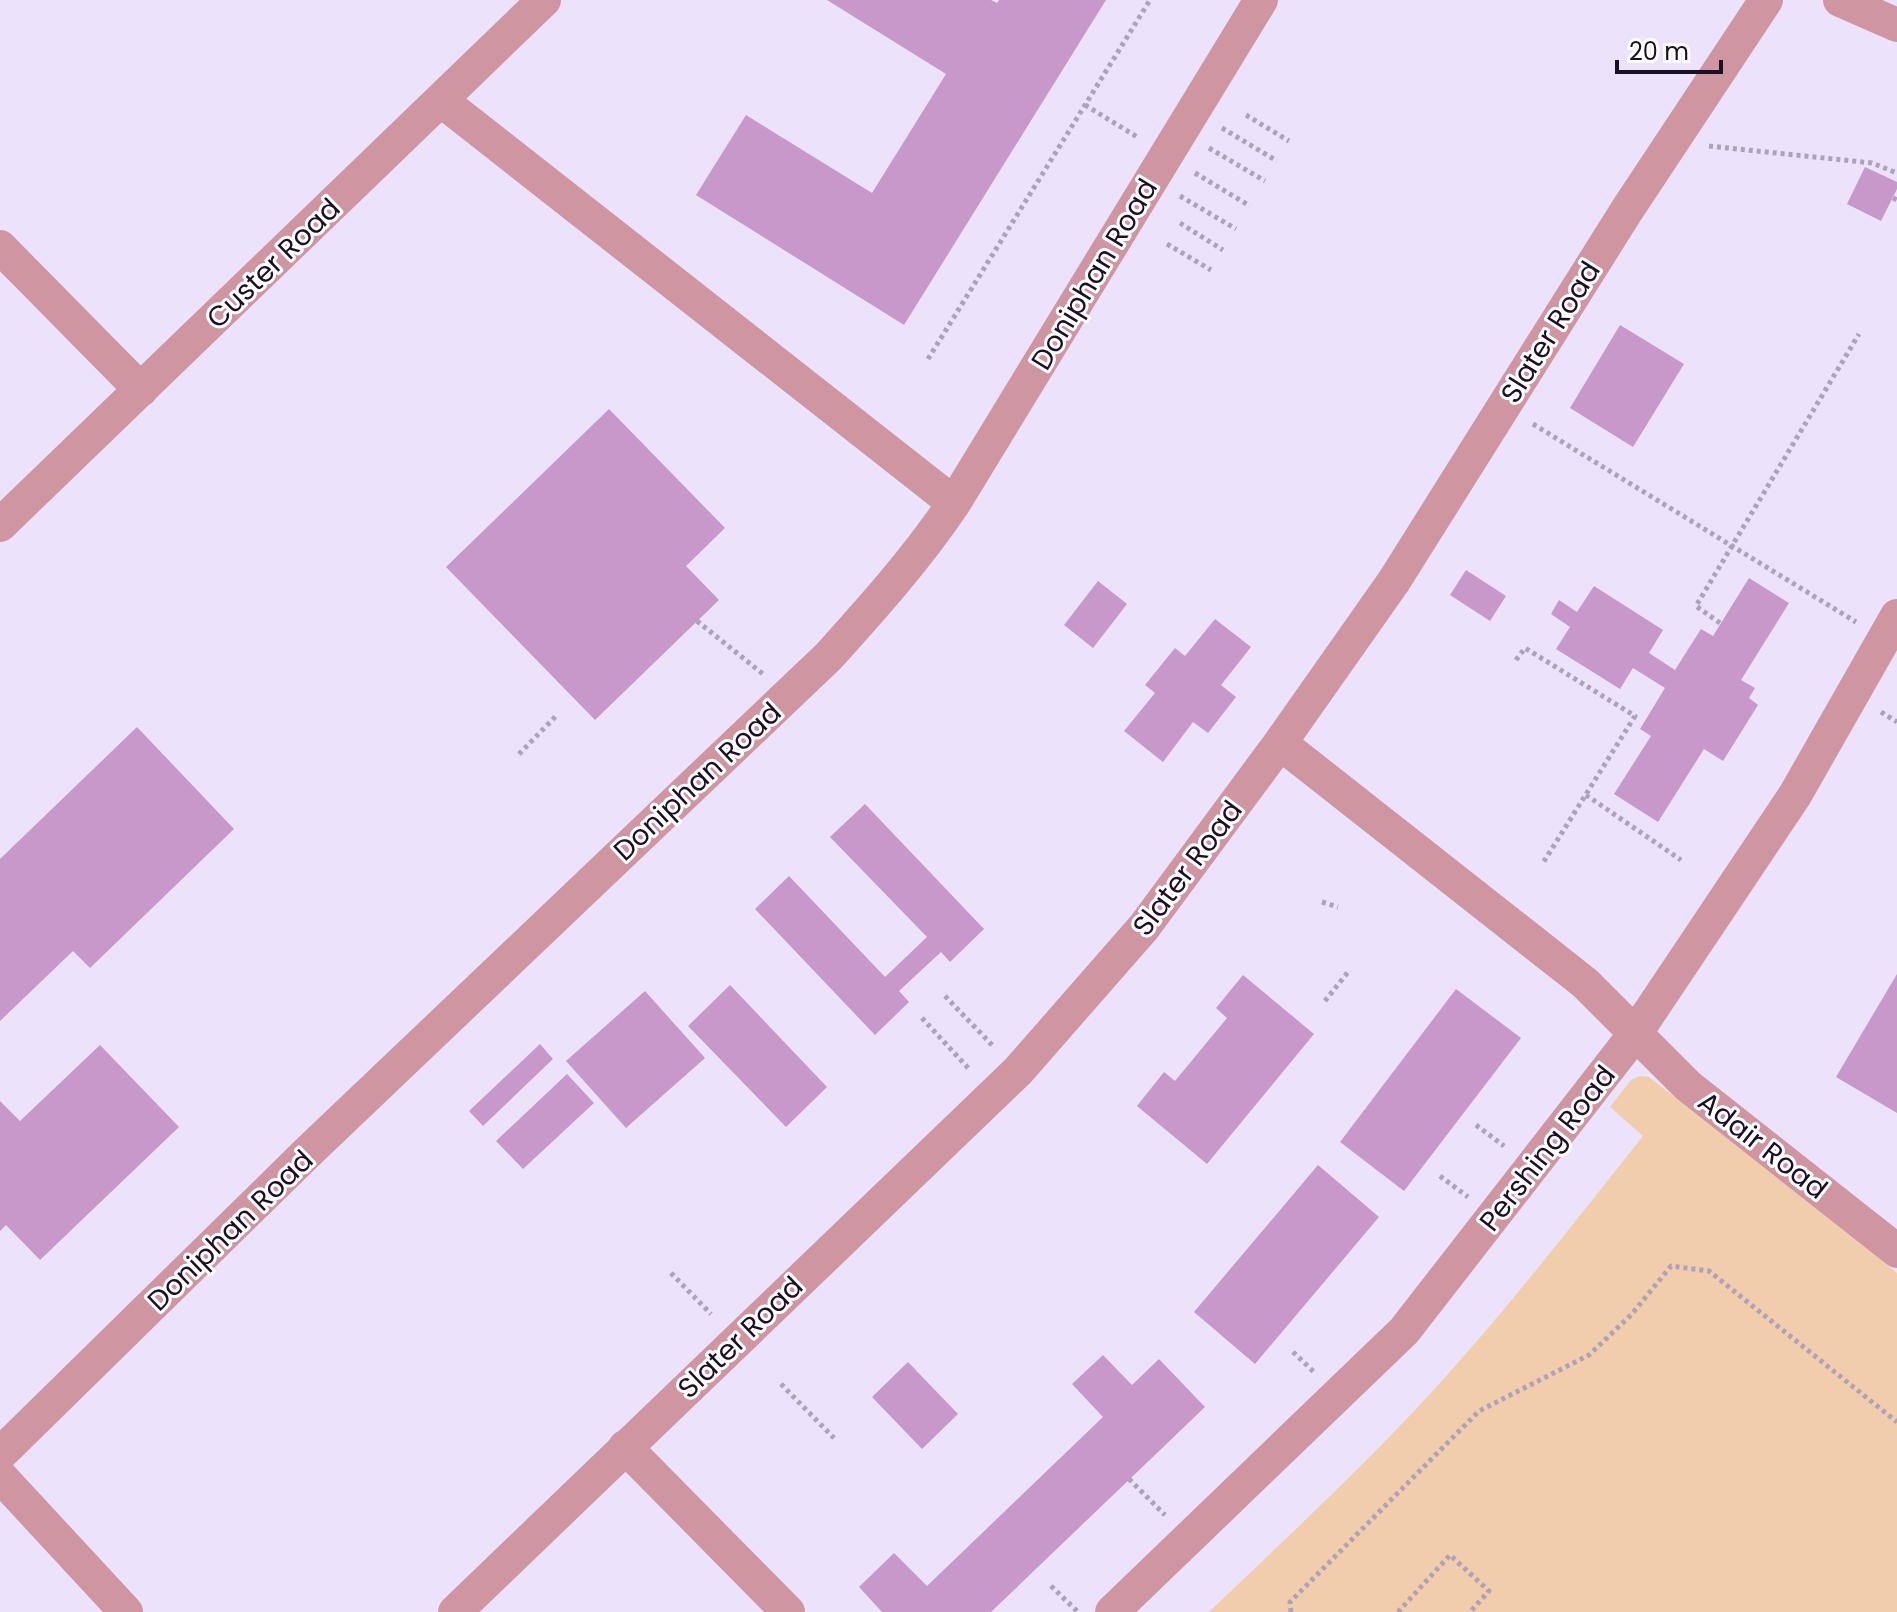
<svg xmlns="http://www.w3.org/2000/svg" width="1897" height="1612" viewBox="0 0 1897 1612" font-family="Poppins,sans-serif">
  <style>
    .green { fill: #f2cdab }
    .building { fill: #c798c9 }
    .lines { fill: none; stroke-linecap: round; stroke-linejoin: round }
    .path { stroke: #ada2ba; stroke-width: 5; stroke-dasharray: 4 4; stroke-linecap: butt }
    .minor { stroke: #cf95a1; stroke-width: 34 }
    .labels { text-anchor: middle; stroke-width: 6; stroke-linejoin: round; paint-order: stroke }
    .street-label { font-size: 28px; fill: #1a0f24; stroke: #fff }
  </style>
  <rect width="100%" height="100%" fill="#ede2fb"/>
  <!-- green -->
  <path class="green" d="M1640 1076 1649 1077 1897 1273V1612H1209C1284 1540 1360 1470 1430 1394 1505 1312 1574 1223 1643 1136L1610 1107 1631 1080Z"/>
  <!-- building -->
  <path class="building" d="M827 0H991L997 3 999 0H1106L904 325 696 195 746 115 872 193 946 74Z
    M1865 167 1897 182V189L1881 221 1847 204Z
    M1620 325 1684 364 1633 447 1570 408Z
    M609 409 725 528 686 566 719 600 595 720 446 567Z
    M1466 570 1506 596 1490 621 1450 595Z
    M1749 578 1789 603 1741 680 1755 688 1749 698 1758 705 1723 761 1704 749 1658 822 1614 794 1651 736 1640 729 1665 688 1633 668 1620 689 1556 649 1570 627 1551 614 1559 600 1577 612 1594 586 1663 630 1649 653 1675 670 1701 629 1713 636Z
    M1098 581 1127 604 1093 648 1064 625Z
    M1215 619 1251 647 1221 685 1236 697 1208 733 1193 722 1163 762 1124 731 1155 693 1145 685 1175 648 1185 656Z
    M137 727 234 829 90 968 73 951 0 1021V859Z
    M865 804 984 929 950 962 941 952 899 991 909 1002 875 1035 755 909 789 876 885 977 927 937 830 837Z
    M1897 974V1113L1836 1077Z
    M1243 975 1314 1034 1207 1164 1137 1106 1164 1072 1175 1081 1227 1018 1216 1008Z
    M730 985 827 1087 786 1127 688 1026Z
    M1456 989 1521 1038 1404 1191 1340 1142Z
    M645 991 705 1058 626 1128 566 1061Z
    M540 1044 553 1059 483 1126 469 1111Z
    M100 1045 179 1127 40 1260 6 1225 0 1231V1101L20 1121Z
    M567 1074 594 1103 523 1169 496 1141Z
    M1318 1165 1379 1217 1255 1364 1194 1312Z
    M1103 1355 1132 1385 1159 1359 1205 1407 991 1612H882L859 1587 894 1553 927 1586 1103 1417 1072 1384Z
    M908 1362 958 1414 922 1449 872 1397Z"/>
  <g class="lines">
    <!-- path -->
    <path class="path" d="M1085 105 1139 138
      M1246 115 1289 141
      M1222 128 1277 161
      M1709 146 1872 163 1897 173
      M1209 148 1265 181
      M1195 173 1250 206
      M1180 196 1236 229
      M1893 198 1897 200
      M1180 223 1223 250
      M1167 244 1211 270
      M928 359 1150 0
      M1533 424 1856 622
      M697 621 763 674
      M1720 623 1696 606 1859 334
      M1516 660 1525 648 1635 716 1543 863
      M1881 712 1897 722
      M519 754 557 715
      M1586 795 1681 860
      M1322 902 1338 907
      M945 996 994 1047
      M1325 1001 1348 972
      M922 1018 970 1070
      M1476 1125 1504 1146
      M1440 1176 1468 1197
      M671 1273 711 1314
      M1293 1352 1315 1373
      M781 1384 834 1438
      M1129 1479 1165 1515
      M1051 1586 1078 1612
      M1291 1612 1290 1602 1479 1411 1589 1355 1631 1315 1671 1266 1709 1271 1897 1422
      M1398 1612 1450 1555 1489 1591 1470 1612"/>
    <!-- minor -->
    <path class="minor" d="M1840 0 1897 25
      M442 101 954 503
      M0 247 141 390
      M0 525 544 0
      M1280 743 1585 983 1688 1086 1897 1251
      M625 1447 788 1612
      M0 1454 308 1152 829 656C874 606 917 558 954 503L1261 0
      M0 1476 126 1612
      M455 1612 1018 1071 1144 927 1280 743 1394 581 1627 210 1766 0
      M1112 1612 1404 1331 1635 1034 1795 795 1897 616"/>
  </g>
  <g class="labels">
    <!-- street labels -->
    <g class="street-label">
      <text transform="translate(273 263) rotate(-44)" y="10">Custer Road</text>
      <text transform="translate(1094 274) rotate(-59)" y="10">Doniphan Road</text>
      <text transform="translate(1550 332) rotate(-58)" y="10">Slater Road</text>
      <text transform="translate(697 781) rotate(-43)" y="10">Doniphan Road</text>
      <text transform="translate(1187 868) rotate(-53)" y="10">Slater Road</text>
      <text transform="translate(1763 1145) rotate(38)" y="10">Adair Road</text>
      <text transform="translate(1547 1148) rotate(-52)" y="10">Pershing Road</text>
      <text transform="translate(230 1230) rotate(-44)" y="10">Doniphan Road</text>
      <text transform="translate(740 1337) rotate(-44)" y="10">Slater Road</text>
    </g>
  </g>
  <!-- scale -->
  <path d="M1617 60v12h104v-12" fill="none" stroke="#1a0f24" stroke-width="4"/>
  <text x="1629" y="60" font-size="24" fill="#1a0f24" stroke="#ffffff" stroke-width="6" paint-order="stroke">20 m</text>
</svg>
